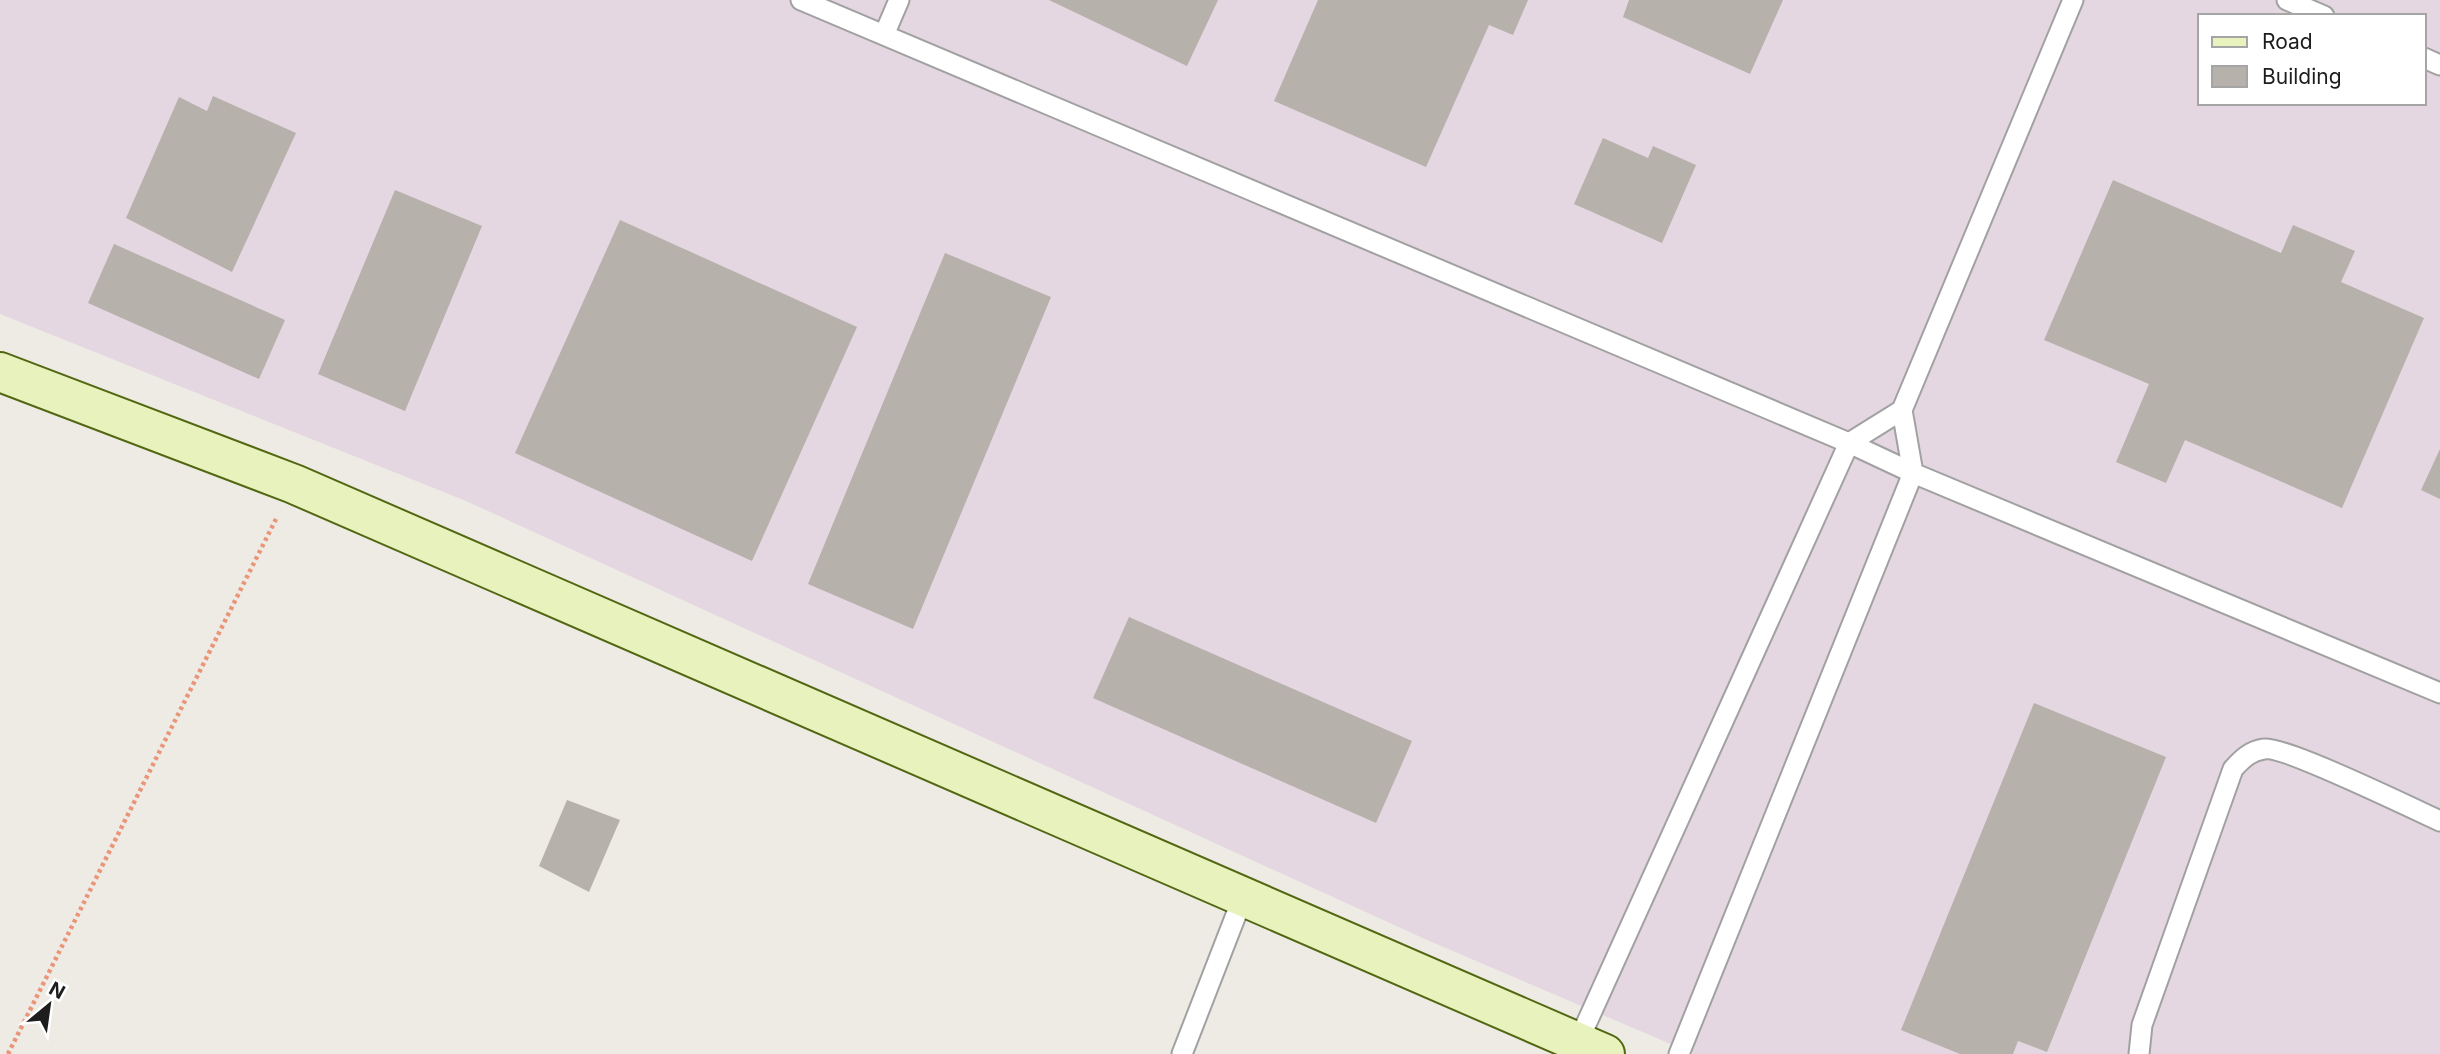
<svg xmlns="http://www.w3.org/2000/svg" width="2440" height="1054" viewBox="0 0 2440 1054" font-family="Inter,sans-serif">
  <style>
    .industrial { fill: #e5d7e1; fill-rule: evenodd }
    .building { fill: #b6b1aa }
    .lines { fill: none; stroke-linecap: round; stroke-linejoin: round }
    .lane-casing { stroke: #a1a1a1; stroke-width: 23 }
    .secondary-casing { stroke: #526711; stroke-width: 42 }
    .path { stroke: #ea9479; stroke-width: 4.5; stroke-dasharray: 3.5 3.5; stroke-linecap: butt }
    .lane { stroke: #fff; stroke-width: 19 }
    .secondary { stroke: #e8f2bd; stroke-width: 38 }
  </style>
  <rect width="100%" height="100%" fill="#edebe4"/>
  <!-- industrial -->
  <path class="industrial" d="M0 0H2440V1054H1694L1427 940 466 501 0 314ZM2200 16H2424V103H2200Z"/>
  <!-- building -->
  <path class="building" d="M1049 0H1218L1187 66Z
    M1318 0H1528L1513 35 1489 25 1426 167 1274 101Z
    M1629 0H1783L1750 74 1623 17Z
    M213 96 296 133 232 272 126 218 179 97 207 111Z
    M1603 138 1648 158 1653 146 1696 165 1662 243 1574 204Z
    M2113 180 2281 253 2293 225 2355 251 2341 282 2424 318 2342 508 2185 440 2166 483 2116 462 2149 384 2044 340Z
    M395 190 482 226 405 411 318 374Z
    M620 220 857 327 752 561 515 453Z
    M114 244 285 320 259 379 88 303Z
    M945 253 1051 297 913 629 808 584Z
    M2440 449V499L2421 490Z
    M1129 617 1412 741 1376 823 1093 698Z
    M2034 703 2166 757 2047 1052 2018 1041 2013 1054H1960L1901 1030Z
    M567 800 620 820 589 892 539 866Z"/>
  <g class="lines">
    <!-- lane casing -->
    <g class="lane-casing">
      <path id="lane" d="M801 0 1849 443 1913 473 2440 693
        M2287 0 2324 16
        M884 35 899 0
        M2424 58 2440 65
        M1578 1042 1849 443 1902 410
        M1182 1054 1243 897
        M1679 1054 1913 473 1902 410 2073 0
        M2139 1054 2142 1025 2233 769C2242 759 2250 751 2264 749 2282 745 2414 809 2440 821"/>
    </g>
    <!-- secondary casing -->
    <g class="secondary-casing">
      <path id="secondary" d="M0 372 294 484 1605 1054"/>
    </g>
    <!-- path -->
    <path class="path" d="M8 1054 276 519"/>
    <!-- lane -->
    <use href="#lane" class="lane"/>
    <!-- secondary -->
    <use href="#secondary" class="secondary"/>
  </g>
  <!-- legend -->
  <rect x="2198" y="14" width="228" height="91" fill="#ffffff" stroke="#a5a5a5" stroke-width="2"/>
  <rect x="2212" y="37" width="35" height="10" fill="#e8f2bd" stroke="#a5a5a5" stroke-width="2"/>
  <text x="2262" y="49" font-size="21" fill="#1d1d1d">Road</text>
  <rect x="2212" y="66" width="35" height="21" fill="#b6b1aa" stroke="#a5a5a5" stroke-width="2"/>
  <text x="2262" y="84" font-size="21" fill="#1d1d1d">Building</text>
  <!-- north arrow -->
  <g transform="translate(49 1005) rotate(29)" stroke="#ffffff" stroke-width="5" paint-order="stroke">
  <path d="M0-5L12 26L0 18L-12 26Z" fill="#1d1d1d"/>
  <text y="-10" font-size="19" font-weight="bold" text-anchor="middle" fill="#1d1d1d">N</text>
  </g>
</svg>
